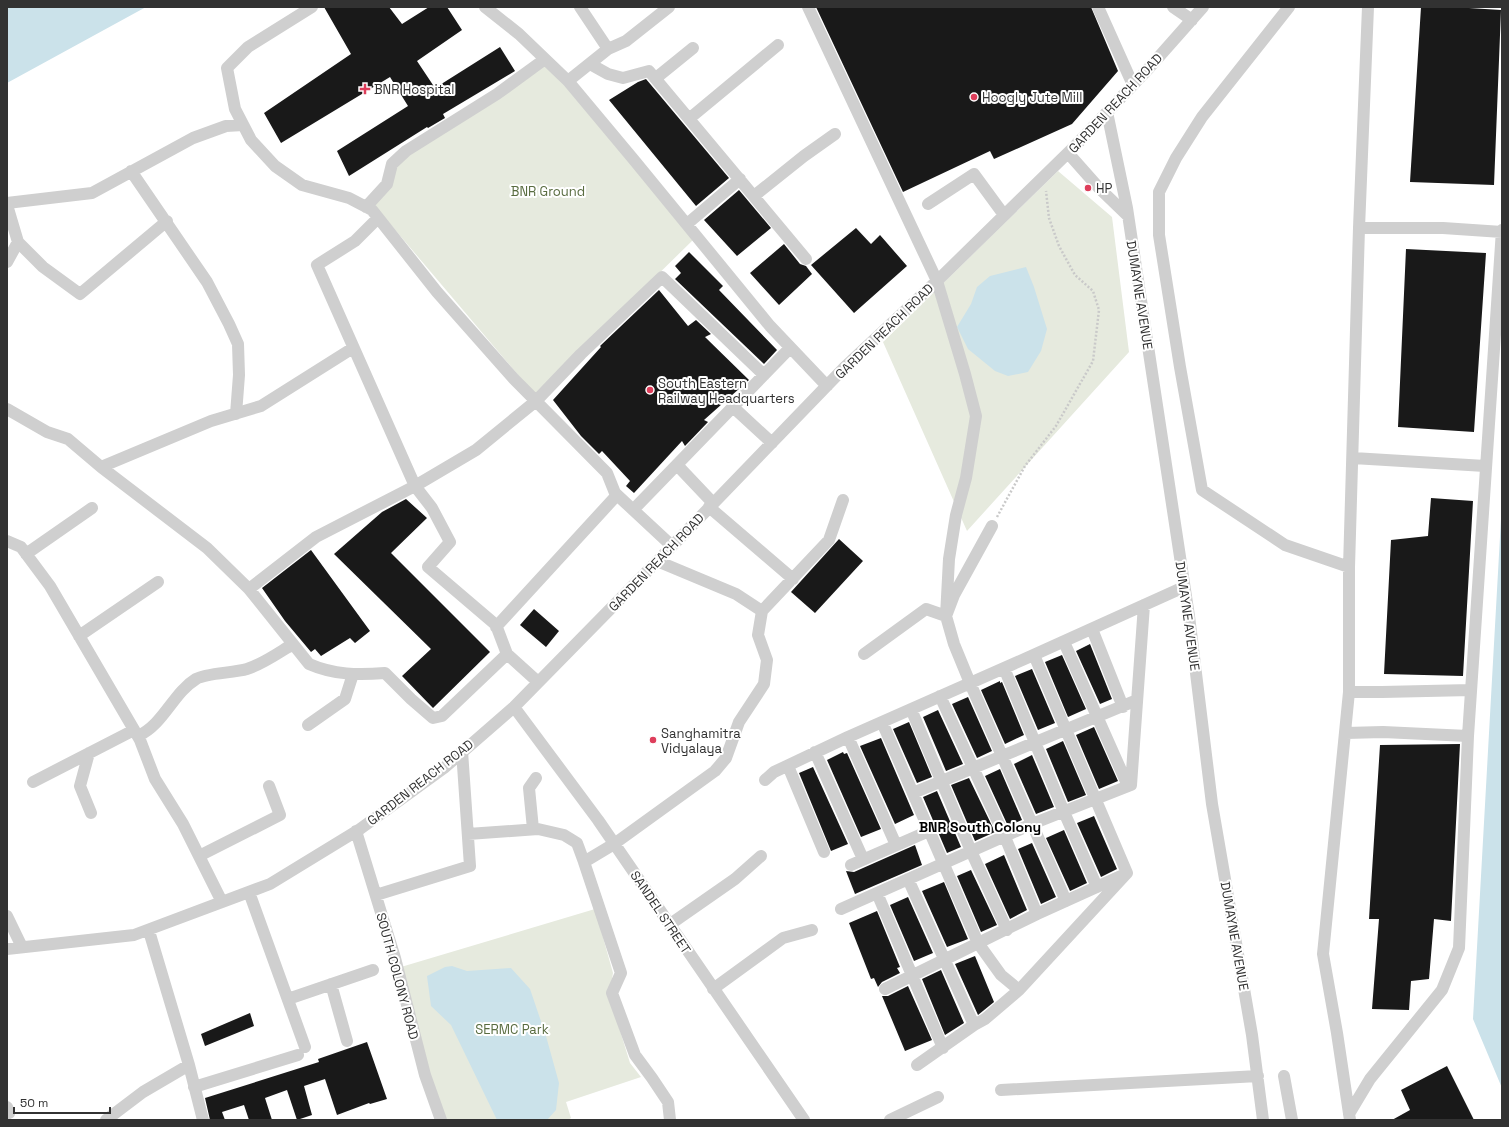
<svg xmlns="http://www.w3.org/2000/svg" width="1509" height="1127" viewBox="0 0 1509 1127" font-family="'Space Grotesk',sans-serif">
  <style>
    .green { fill: #e6eade }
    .water { fill: #cbe2ea }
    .building { fill: #191919 }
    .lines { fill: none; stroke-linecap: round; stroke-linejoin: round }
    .path { stroke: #c9c9c9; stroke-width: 2.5; stroke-dasharray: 2 2; stroke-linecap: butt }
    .minor { stroke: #cfcfcf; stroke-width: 12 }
    .poi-dot { fill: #de3e5b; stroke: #fff; stroke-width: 1.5 }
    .labels { text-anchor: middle; stroke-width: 4; stroke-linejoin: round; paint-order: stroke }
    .poi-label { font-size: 13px; fill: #323232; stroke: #fff; text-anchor: start }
    .street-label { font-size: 13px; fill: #323232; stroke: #fff }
    .park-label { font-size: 13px; fill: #596c40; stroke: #fff }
    .neighbourhood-label { font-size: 14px; font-weight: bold; fill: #000; stroke: #fff }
  </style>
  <rect width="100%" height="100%" fill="#fff"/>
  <!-- green -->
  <path class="green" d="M545 64 566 83 694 239 535 395 380 212 374 207 395 165Z
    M1058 171 1112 217 1129 352 967 531 883 342Z
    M595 909 613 973 609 995 630 1063 641 1077 566 1102 571 1118 568 1120H446L429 1076 401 967Z"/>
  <!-- water -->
  <path class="water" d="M7 7H146L7 83Z
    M1026 267 1034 287 1047 329 1041 351 1028 372 1008 376 995 371 968 349 957 327 971 304 977 287 990 276Z
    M1502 501V1088L1473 1019Z
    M452 966 467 971 511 968 530 989 546 1036 559 1083 556 1110 547 1120H497L451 1025 431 1006 427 976 445 967Z"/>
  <!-- building -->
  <path class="building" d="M324 7H389L402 24 429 7H447L462 30 417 61 435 88 500 47 515 71 443 114 445 118 428 128 427 127 349 176 337 151 408 106 390 77 281 143 264 113 351 54Z
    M816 7H1091L1118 71 1072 124 994 159 990 151 903 192Z
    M1421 7H1453L1501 10 1494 185 1410 182Z
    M646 79 729 178 696 206 609 100 638 82Z
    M739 190 771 228 737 256 704 220Z
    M856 228 871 244 880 235 907 266 854 313 811 265Z
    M784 244 800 264 806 266 812 274 779 305 750 273Z
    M1406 249 1486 253 1474 432 1398 427Z
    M689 252 723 286 719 290 777 350 764 364 675 279 681 273 675 266Z
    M659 290 688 326 696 320 711 334 705 337 749 380 704 420 708 422 685 446 682 441 634 493 626 486 630 481 602 451 599 454 581 436 553 400 601 347 600 346Z
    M1431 498 1473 501 1463 676 1384 674 1391 540 1428 536Z
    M406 499 427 518 391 553 490 652 433 708 402 676 431 649 334 554 382 512Z
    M839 539 863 561 815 613 791 592Z
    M311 550 370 631 355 643 350 638 321 656 315 649 311 652 285 621 262 588Z
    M534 609 559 631 546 647 520 625Z
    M1090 644 1112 699 1100 704 1076 651Z
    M1062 655 1086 709 1068 717 1045 662Z
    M1032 669 1055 723 1038 730 1015 676Z
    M1000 681V683L1002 682 1024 735 1005 744 981 690Z
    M968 697 992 751 977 758 952 704Z
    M938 710 963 764 946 771 923 717Z
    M909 722 932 777 917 783 893 729Z
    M1094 727 1118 781 1099 789 1076 735Z
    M881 738 914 815 895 824 860 746Z
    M1063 741 1086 795 1068 802 1046 749Z
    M1460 744 1451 921 1434 919 1429 979 1411 981 1409 1010 1372 1009 1379 919H1369L1380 745Z
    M843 752 844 754 847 753 881 829 861 837 827 760Z
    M1032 755 1054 807 1036 814 1014 764Z
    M813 767 848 844 831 851 799 773Z
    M1000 769 1022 820 1008 826 985 776Z
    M969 778 995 832 975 841 951 785Z
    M937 791 961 847 947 853 923 797Z
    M1094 816 1117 869 1101 877 1077 823Z
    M1064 830 1087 883 1070 891 1046 838Z
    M1032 843 1056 897 1041 904 1018 849Z
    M915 845 922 865 855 894 846 871 854 872Z
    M1004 855 1027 910 1010 919 985 864Z
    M971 870 997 925 981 932 957 876Z
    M944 882 968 939 947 947 922 891Z
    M908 897 933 953 914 961 890 905Z
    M877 911 900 967 897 968 900 973 882 982 878 987 874 978 871 979 849 923Z
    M975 956 994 1002 978 1015 955 964Z
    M941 970 964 1023 945 1035 922 979Z
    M908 986 932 1040 905 1051 882 996H888Z
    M250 1013 254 1026 205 1046 201 1034Z
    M367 1042 387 1099 370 1104 369 1103 337 1115 325 1079 304 1086 312 1115 297 1120 287 1090 265 1098 272 1120H249L244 1105 222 1112 225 1120H210L205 1098 319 1062 318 1059Z
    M1447 1066 1474 1120H1392L1410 1110 1401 1090Z"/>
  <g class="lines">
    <!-- path -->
    <path class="path" d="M997 517 1025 466 1056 426 1093 361 1099 310 1093 291 1075 275 1059 246 1049 218 1046 191"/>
    <!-- minor -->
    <path class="minor" d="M312 7 248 47 227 68 235 109 251 140 275 166 302 185 349 198 372 210 437 292 514 379 607 473 615 493 672 546
      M485 7 519 34 568 81 634 160 770 326 827 386
      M580 7 608 49
      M808 7 937 281 965 374 976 416 966 478 956 515 949 559 946 616 926 609 864 654
      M1098 7 1133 85
      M1173 7 1192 20
      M1289 7 1202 117 1176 158 1159 192V235L1180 367 1202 490 1285 545 1349 567
      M590 64 608 74 623 78 649 71 806 259
      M656 78 693 48
      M568 81 608 49 626 41 669 7
      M1107 112 1127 208 1189 616 1212 804 1252 1035 1263 1120
      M690 118 778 45
      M1068 153 1099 188 1128 216
      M131 171 207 282 229 324 238 344 239 375 236 414
      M754 196 804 156 835 134
      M7 203 92 193 193 138 226 126 243 125
      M928 204 974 174 1004 215
      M7 205 18 242 43 267 80 294 167 221
      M366 207 387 184 392 164 406 151 497 94 545 59
      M687 224 740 179
      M1359 228H1443L1502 232
      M7 262 18 242
      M733 407 772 443
      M7 409 47 432 68 439 101 467 207 548 249 589 309 664C334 675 358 675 385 673L411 699 433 718 442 716 507 654
      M1353 458 1485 466
      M677 465 713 503
      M101 467 211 421 261 406 353 348
      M709 507 793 579
      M633 510 790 348
      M992 526 954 595 946 616 954 644 970 683 1066 901
      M7 541 21 547 50 586 140 740 155 779 183 824 222 902
      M26 554 92 508
      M657 561 736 594 762 611
      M249 589 316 537 415 486 317 265 355 241 378 218
      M496 627 617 495
      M1092 629 1123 707
      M79 636 158 582
      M1064 642 1128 786
      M1034 655 1127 873
      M1004 668 1064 812 1097 887
      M538 682 507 654 496 625 428 567 450 542 432 508 415 486 476 450 536 401 581 354 662 277 764 375
      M1349 692H1382L1471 690
      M940 696 1005 837 1037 914
      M514 707 598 820 804 1120
      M911 709 971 851 1007 930
      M882 722 978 943 1001 975 1019 990
      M308 725 345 699 353 674
      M1346 733 1383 732 1468 736
      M138 736C164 724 173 693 196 679 206 673 234 673 247 669 263 664 278 653 293 644
      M848 737 896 845
      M815 752 863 859
      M89 753 80 786 91 813
      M788 766 824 852
      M765 780 774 772 848 737 1029 657 1184 587
      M33 782 134 730
      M913 793 1137 700
      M533 829 529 788 536 778
      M356 831 395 958 425 1075 441 1120
      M468 834 538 829 564 835 577 843 584 862
      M199 856 280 815 269 786
      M851 865 929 831
      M908 879 974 1025
      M249 892 305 1047
      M877 893 943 1048
      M376 895 470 866 462 751
      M841 909 1032 824 1131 785 1144 605
      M7 916 22 947
      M669 925 735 879 761 856
      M149 931 189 1065 203 1120
      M7 949 134 935 270 884 360 829 444 768 514 707 678 540 844 368 937 281 1075 146 1149 68 1203 7
      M331 984 347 1041
      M713 989 783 938 812 930
      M885 989 1037 914 1121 876
      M288 999 373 970
      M917 1065 974 1025 985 1019 1019 990 1127 873
      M1284 1076 1292 1120
      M194 1087 298 1055
      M1001 1090 1258 1076
      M7 1107 9 1113 7 1114
      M1349 1114 1370 1079 1442 990 1459 948 1468 736 1502 230
      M106 1120 143 1092 189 1065
      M670 1120 668 1102 652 1078 635 1055 612 993 621 973 584 862 614 844 715 771 726 758 739 722 764 684 767 660 758 635 762 611 829 540 843 500
      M890 1120 938 1097
      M1350 1120 1337 1033 1323 954 1349 692V567L1359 228 1368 7"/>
  </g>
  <!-- markers -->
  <g class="poi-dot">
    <path d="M363 83h4v4h4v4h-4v4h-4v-4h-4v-4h4z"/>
    <circle cx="974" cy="97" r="4"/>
    <circle cx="1088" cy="188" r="4"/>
    <circle cx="650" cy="390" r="4"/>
    <circle cx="653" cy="740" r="4"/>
  </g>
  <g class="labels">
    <!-- poi labels -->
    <g class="poi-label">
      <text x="374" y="94">BNR Hospital</text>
      <text x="982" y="102">Hoogly Jute Mill</text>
      <text x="1096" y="193">HP</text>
      <text x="658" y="388">South Eastern<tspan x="658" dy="15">Railway Headquarters</tspan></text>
      <text x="661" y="738">Sanghamitra<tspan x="661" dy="15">Vidyalaya</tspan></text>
    </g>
    <!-- street labels -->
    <g class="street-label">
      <text transform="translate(1115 103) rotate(-47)" y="5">GARDEN REACH ROAD</text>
      <text transform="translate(1140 295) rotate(81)" y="5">DUMAYNE AVENUE</text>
      <text transform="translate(884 331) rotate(-44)" y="5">GARDEN REACH ROAD</text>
      <text transform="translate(656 562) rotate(-46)" y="5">GARDEN REACH ROAD</text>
      <text transform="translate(1188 616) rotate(82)" y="5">DUMAYNE AVENUE</text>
      <text transform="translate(420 782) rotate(-38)" y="5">GARDEN REACH ROAD</text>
      <text transform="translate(661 912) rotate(56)" y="5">SANDEL STREET</text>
      <text transform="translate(1235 936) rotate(80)" y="5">DUMAYNE AVENUE</text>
      <text transform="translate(398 976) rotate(75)" y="5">SOUTH COLONY ROAD</text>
    </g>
    <!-- park labels -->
    <g class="park-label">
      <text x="548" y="196">BNR Ground</text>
      <text x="512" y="1034">SERMC Park</text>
    </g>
    <!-- neighbourhood labels -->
    <g class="neighbourhood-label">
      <text x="980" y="832">BNR South Colony</text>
    </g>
  </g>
  <!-- border -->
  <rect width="1509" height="1127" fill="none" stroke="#323232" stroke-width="16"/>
  <!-- scale -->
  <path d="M14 1107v6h96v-6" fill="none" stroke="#323232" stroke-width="2"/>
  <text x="20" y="1107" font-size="12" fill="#323232" stroke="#ffffff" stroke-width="3" paint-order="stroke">50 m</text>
</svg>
